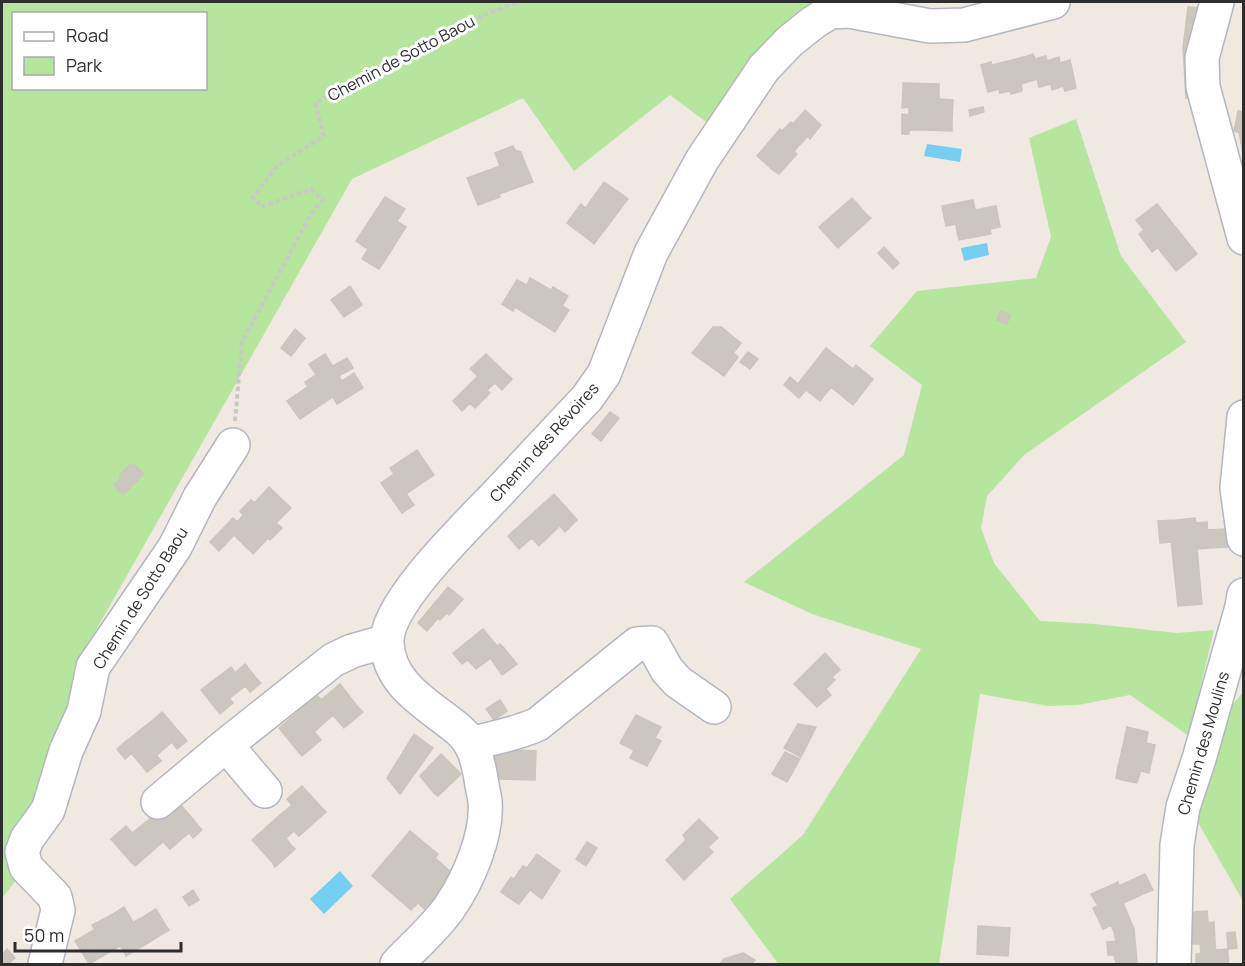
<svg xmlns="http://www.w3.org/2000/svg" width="1245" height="966" viewBox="0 0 1245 966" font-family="Manrope,sans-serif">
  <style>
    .green { fill: #b6e59e; fill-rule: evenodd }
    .water { fill: #75cff0 }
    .building { fill: #cbc7bf; stroke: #cbc5ba; stroke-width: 1.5 }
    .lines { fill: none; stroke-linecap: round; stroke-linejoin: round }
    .minor-casing { stroke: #b4b7c1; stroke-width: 36 }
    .path { stroke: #c9c9c9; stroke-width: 4; stroke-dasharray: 4.5 3; stroke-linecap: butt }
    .minor { stroke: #fff; stroke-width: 33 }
    .labels { text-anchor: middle; stroke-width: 6; stroke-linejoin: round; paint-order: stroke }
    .street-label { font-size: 16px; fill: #2e2e2e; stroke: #fff }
  </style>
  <rect width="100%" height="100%" fill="#efe9e1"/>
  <!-- green -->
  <path class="green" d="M2 2H822L709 124 670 95 574 171 523 98 352 179 96 630 18 878 2 898ZM14 14H206V88H14Z
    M1076 119 1121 256 1186 342 1024 455 987 496 981 528 994 563 1040 621 1095 624 1177 633 1214 630 1189 736 1130 695 1078 705 1048 706 980 694 939 964H776L777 962 730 899 803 835 921 649 812 614 744 582 904 455 922 385 870 346 917 291 1036 278 1051 237 1029 138Z
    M1243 692V901L1196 819 1229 709Z"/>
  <!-- water -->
  <path class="water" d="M927 144 962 149 960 162 924 156Z
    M987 243 989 255 964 261 961 248Z
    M340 871 353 886 324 914 310 899Z"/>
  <!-- building -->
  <path class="building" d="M1188 7 1202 8 1198 49 1183 48Z
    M1183 48 1198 49 1197 96 1186 98Z
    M1033 54 1035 59 1046 56 1047 61 1059 57 1060 63 1070 60 1076 88 1065 91 1063 86 1052 90 1051 84 1039 87 1037 79 1031 81 1024 57Z
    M1024 57 1031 81 1021 84 1022 91 1011 94 1010 91 1000 93 999 89 988 92 981 65 991 62 992 65Z
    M903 83 939 84V90H903Z
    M903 90H939V99L953 100 952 121H929L928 130H909V107L902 108Z
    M983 107 984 112 970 116 969 110Z
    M805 110 821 125 810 139 808 136 794 151 797 154 788 164 782 159 773 170 757 156 780 129 782 131 791 122 793 124Z
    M1238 111 1244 112V134L1234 131Z
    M902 114 909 115V134H902Z
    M929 121H952V131L928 130Z
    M1239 132 1244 134V159Z
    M513 146 515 150 521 152 523 158 500 166 495 153Z
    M523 158 533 182 499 194 500 197 478 205 467 178Z
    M782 159 788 164 779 174 773 170Z
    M604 182 623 195 598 228 595 226 587 238 572 227Z
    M623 195 628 199 594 244 587 238 595 226 598 228Z
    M385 197 405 209 397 221 401 224 380 257 356 241Z
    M852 198 866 214 845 233 849 238 838 248 819 227Z
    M973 200 975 210 996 206 1000 227 958 236 952 204Z
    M581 204 585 208 572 227 567 223Z
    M952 204 956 224 946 226 942 206Z
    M1157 204 1197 254 1176 271 1136 220Z
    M866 214 871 218 849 238 845 233Z
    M401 224 406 227 385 260 380 257Z
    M990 229 991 234 959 240 958 236Z
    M1144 230 1157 248 1152 252 1139 234Z
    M884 247 899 263 893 269 878 253Z
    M368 249 385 260 379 269 362 259Z
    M530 278 551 290 553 287 568 296 562 306 569 310 555 332 515 307 513 311 502 304 517 280 527 285Z
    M350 286 362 305 344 317 331 300Z
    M1001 311 1010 315 1007 324 997 320Z
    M713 327H721L741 343 722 367 714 361 710 366 692 353Z
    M295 329 305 338 291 356 281 348Z
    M826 348 853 369 856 365 873 379 853 405 831 387 820 401 806 390 799 398 784 385 790 377 798 384Z
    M733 352 738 357 724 376 710 366 714 361 722 367Z
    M748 352 758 359 750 369 740 362Z
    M325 354 346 388 300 419 287 401 319 379 309 364Z
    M486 354 512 379 502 390 495 383 487 390 490 393 475 408 470 403 462 411 453 401 478 376 470 369Z
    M347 358 353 368 339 376 333 366Z
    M354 373 363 388 337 404 333 397 346 388 342 381Z
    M316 375 319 379 308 387 305 382Z
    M610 412 619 418 601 441 592 434Z
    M417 450 434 475 394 502 381 483 394 474 390 468Z
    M131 464 133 466 135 465 144 474 123 495 114 485 121 478 119 476Z
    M269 487 291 508 276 523 282 528 270 540 264 534 256 542 250 536 243 544 234 535 219 551 210 542 233 518 237 522Z
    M554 494 572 514 539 546 532 538 519 549 508 536Z
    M407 495 414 505 402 513 395 503Z
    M251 500 255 503 243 515 240 511Z
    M572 514 577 520 565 532 560 526Z
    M1195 518 1196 523 1207 522 1209 548 1197 549 1202 604 1178 606 1170 531 1178 530 1177 520Z
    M1177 520 1178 530 1170 531 1171 542 1160 543 1158 521Z
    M1226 529 1227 547 1209 548 1208 530Z
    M264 534 268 538 253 554 243 544 250 536 256 542Z
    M448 587 463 599 449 615 447 613 440 620 438 618 427 631 418 623Z
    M483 629 497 646 500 644 504 648 476 669 468 660 462 664 453 653Z
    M504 648 517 664 502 675 491 659Z
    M825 653 840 670 832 677 835 680 812 702 794 684Z
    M245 664 256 678 245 686 235 673Z
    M231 667 245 686 216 709 201 690Z
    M256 678 261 683 250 692 245 686Z
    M340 684 358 707 339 722 329 711 320 718 306 702 316 694 321 700Z
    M826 689 831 695 817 707 812 702Z
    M230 699 233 703 220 714 216 709Z
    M500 700 507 711 494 720 486 709Z
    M306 702 320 718 310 726 316 734 297 750 279 728 298 712 296 710Z
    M358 707 363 712 344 728 339 722Z
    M329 711 333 715 324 723 320 718Z
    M162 712 187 741 177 749 172 742 143 767 127 748 157 724 153 720Z
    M636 715 661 727 645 756 620 743Z
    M320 718 324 723 314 732 310 726Z
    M153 720 157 724 127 748 124 743Z
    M798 724 816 727 801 757 784 748Z
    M1127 727 1148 732 1146 743 1155 745 1149 773 1141 771 1142 766 1120 759Z
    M316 734 321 740 302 756 297 750Z
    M414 734 433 748 400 794 387 778Z
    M655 738 661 741 647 766 630 758 634 750 645 756Z
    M124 743 132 753 125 759 117 749Z
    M492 749 536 751 535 780 500 779Z
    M785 752 800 759 787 782 772 774Z
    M441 754 455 768 434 793 420 776Z
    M156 755 161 761 147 772 143 767Z
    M1120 759 1142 766 1137 783 1122 780 1125 767 1118 766Z
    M1118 766 1125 767 1122 780 1116 778Z
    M455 768 461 774 438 796 434 793Z
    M302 786 321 807 294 831 280 815 292 805 287 799Z
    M180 804 202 830 193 838 185 828 166 845 146 822 162 809Z
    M321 807 326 812 299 836 294 831Z
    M280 815 294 831 286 838 291 845 272 862 252 840Z
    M699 819 718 838 708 847 713 852 684 880 666 860 686 840 683 835Z
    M146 822 159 837 130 861 111 839 126 826 132 833Z
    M185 828 189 833 170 849 166 845Z
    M410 831 438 854 435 858 452 873 447 879 451 883 427 911 418 903 411 910 372 876Z
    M159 837 163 842 135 866 130 861Z
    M587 842 597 848 586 866 576 859Z
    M291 845 295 849 275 867 272 862Z
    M537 854 560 871 542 899 530 890 526 895 521 892 514 901 501 892 511 877 514 879 523 866 527 868Z
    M1145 874 1153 890 1143 894 1136 878Z
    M1136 878 1143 894 1123 903 1134 929 1137 962 1116 964 1114 955H1119L1114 932 1107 915 1104 916 1091 894 1118 882 1119 886Z
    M193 890 199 900 189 906 183 897Z
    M521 892 526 895 519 904 514 901Z
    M1099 905 1104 916 1107 915 1112 925 1103 929 1093 908Z
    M124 907 133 922 124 927 116 912Z
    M156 909 166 926 143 940 146 944 126 956 116 938 85 957 75 941 106 923 104 919 116 912 124 927 133 922 135 927 145 921 143 917Z
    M1207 911 1208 923 1193 924 1195 944H1187L1182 913Z
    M143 917 145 921 135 927 133 922Z
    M104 919 106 923 95 930 92 925Z
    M1214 922 1215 942 1195 944 1193 924Z
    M166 926 169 930 146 944 143 940Z
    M978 926 1010 928 1008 956 977 954Z
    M1235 932 1237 948 1228 949 1227 933Z
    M116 938 120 946 89 964 85 957Z
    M1117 941 1119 955H1108L1107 942Z
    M1215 942 1216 956 1228 955 1229 964H1196V954L1201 953 1200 943Z
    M7 949 15 958 8 964H2V955Z
    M1228 949V955L1216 956V950Z
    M743 953 755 960 752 964H720L724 959Z"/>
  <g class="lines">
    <!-- minor casing -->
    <g class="minor-casing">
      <path id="minor" d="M1217 2 1202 58 1203 87 1244 238
        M1244 417 1237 488 1244 539
        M472 744C494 737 517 734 538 724L637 644 652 643 667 670 678 682 714 707
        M265 791 226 745 333 660 352 651 387 641
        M158 802 226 745
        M45 964 58 910 55 897 26 867 22 852 27 839 48 810 66 751 84 711 93 667 175 547 200 497 233 445
        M397 964C414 946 435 928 449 908 468 881 488 835 485 801 484 794 482 786 481 779 478 761 474 743 459 730 431 706 388 686 387 642 386 602 472 521 500 491 529 460 558 429 587 398L604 374 651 253 702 160 764 68 790 41 814 22 830 12 849 11 930 26 964 25 1053 2
        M1174 964 1177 845 1183 807 1199 759 1242 607 1244 595"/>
    </g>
    <!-- path -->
    <path class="path" d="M235 421 242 342 311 214 323 200 311 189 261 207 253 197 277 166 324 136 315 103 488 13 520 2"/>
    <!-- minor -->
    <use href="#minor" class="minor"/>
  </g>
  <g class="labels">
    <!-- street labels -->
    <g class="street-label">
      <text transform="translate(401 58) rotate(-28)" y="6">Chemin de Sotto Baou</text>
      <text transform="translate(544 442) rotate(-48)" y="6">Chemin des Révoires</text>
      <text transform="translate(140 598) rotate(-58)" y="6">Chemin de Sotto Baou</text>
      <text transform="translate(1203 743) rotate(-74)" y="6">Chemin des Moulins</text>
    </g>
  </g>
  <!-- border -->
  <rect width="1245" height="966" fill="none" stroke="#2e2e2e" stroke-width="6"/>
  <!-- legend -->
  <rect x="12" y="12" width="195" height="78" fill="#ffffff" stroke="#ababab" stroke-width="1.5"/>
  <rect x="24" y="32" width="30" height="9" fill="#ffffff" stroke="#ababab" stroke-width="1.5"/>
  <text x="66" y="42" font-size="18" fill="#2e2e2e">Road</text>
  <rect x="24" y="57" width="30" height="18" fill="#b6e59e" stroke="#ababab" stroke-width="1.5"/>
  <text x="66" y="72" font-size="18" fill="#2e2e2e">Park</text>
  <!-- scale -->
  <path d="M15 942v9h166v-9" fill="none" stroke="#2e2e2e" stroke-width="3"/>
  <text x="24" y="942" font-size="18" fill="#2e2e2e" stroke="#ffffff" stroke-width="4.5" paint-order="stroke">50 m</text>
</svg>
